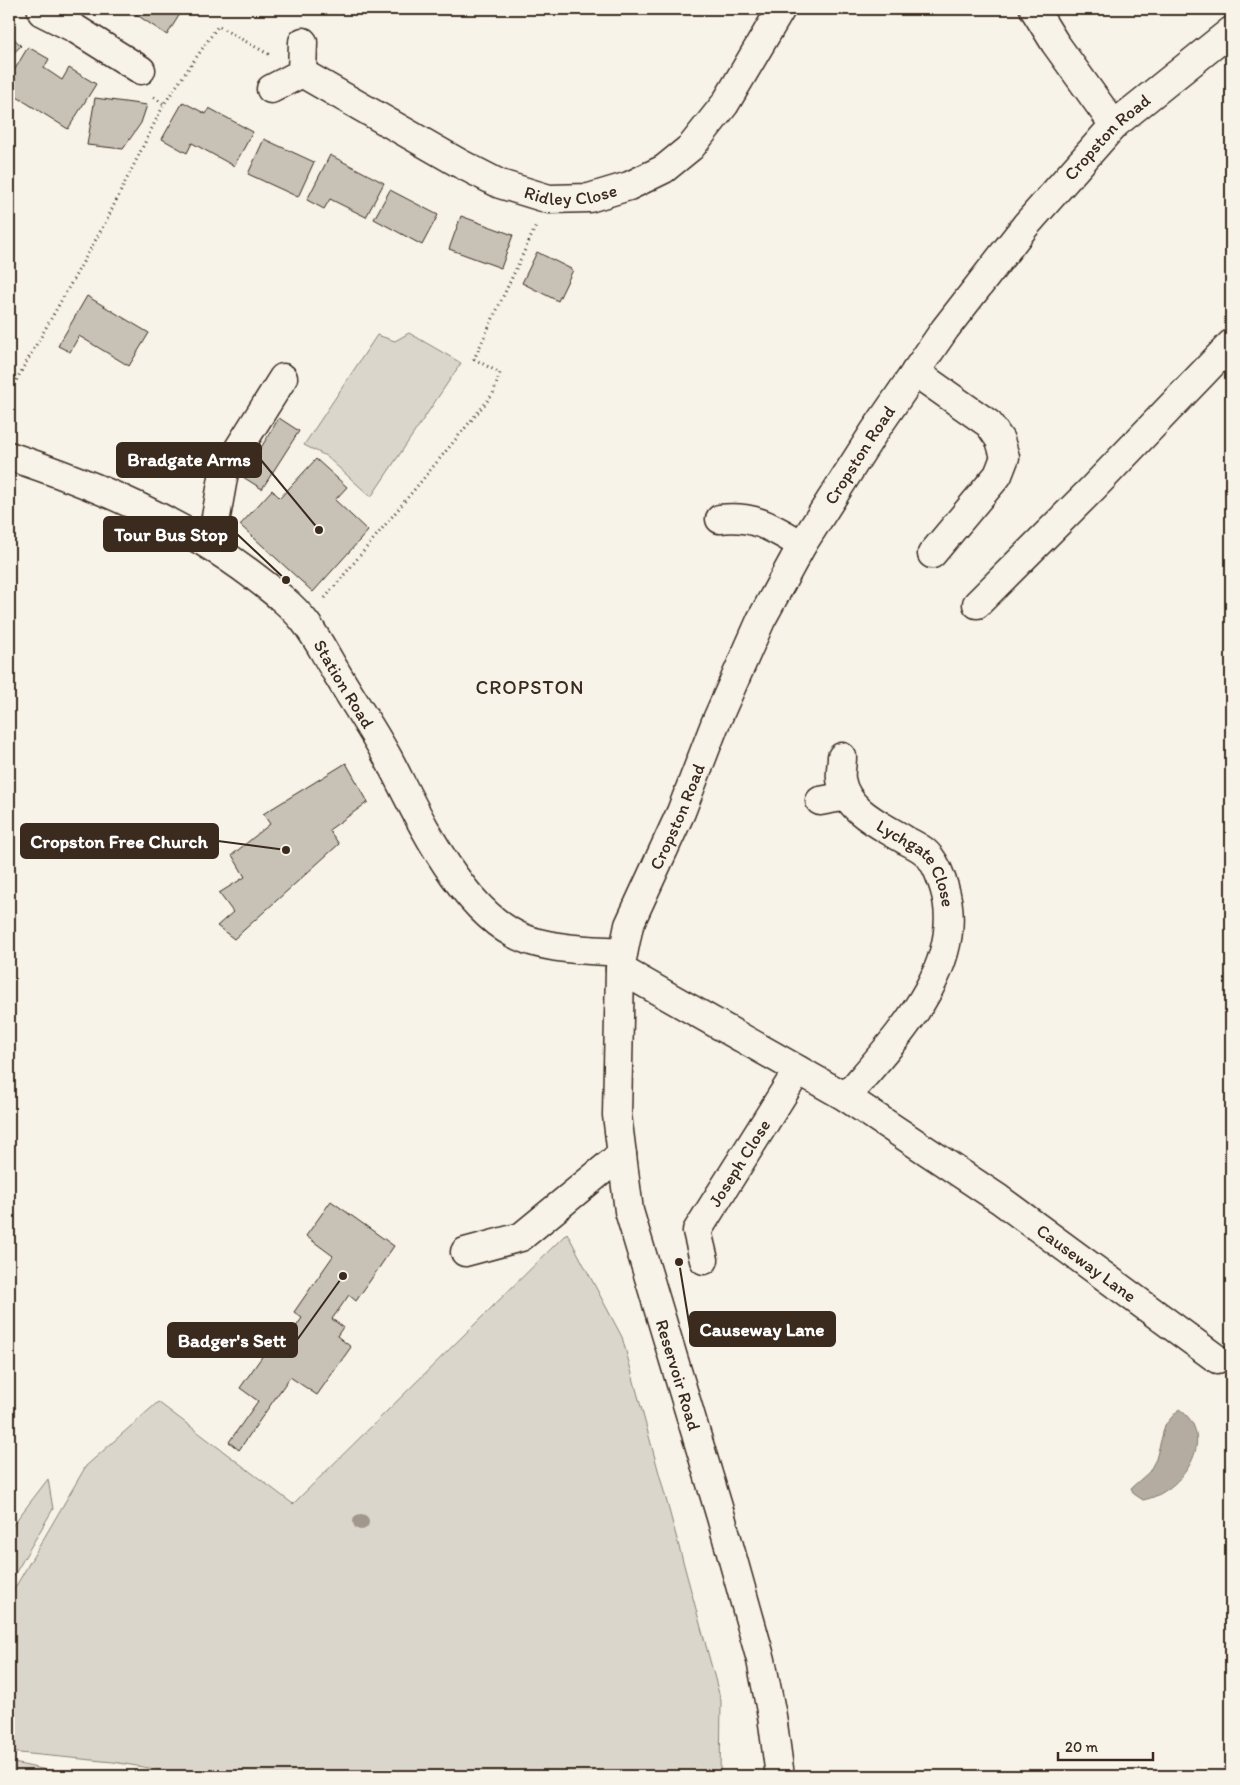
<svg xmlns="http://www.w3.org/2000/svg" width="1240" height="1785" viewBox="0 0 1240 1785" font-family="Itim,sans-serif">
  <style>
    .green { fill: #dbd6cb; stroke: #8b8074 }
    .water { fill: #b4aca0; stroke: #84786c }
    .building { fill: #c8c1b6; stroke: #3b2a1e }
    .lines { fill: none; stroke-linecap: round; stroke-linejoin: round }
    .minor-casing { stroke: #3b2a1e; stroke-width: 31 }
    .path { stroke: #3b2a1e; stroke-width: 3; stroke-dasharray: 1 4; stroke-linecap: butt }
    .minor { stroke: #f7f3e8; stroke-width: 28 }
    .tree { fill: #a1978c }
    .labels { text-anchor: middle; stroke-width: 4; stroke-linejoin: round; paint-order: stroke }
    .street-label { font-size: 18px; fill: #3b2a1e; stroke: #f7f3e8 }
    .quarter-label { font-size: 20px; letter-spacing: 1px; fill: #3b2a1e; stroke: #f7f3e8 }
    .leader { fill: none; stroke: #3b2a1e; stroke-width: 2 }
    .callout-dot { fill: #3b2a1e; stroke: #f7f3e8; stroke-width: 2 }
    .callout { fill: #3b2a1e; stroke: #3b2a1e; stroke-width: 2 }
    .callout-label { font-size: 19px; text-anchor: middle; font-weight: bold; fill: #fff }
  </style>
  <rect width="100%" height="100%" fill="#f7f3e8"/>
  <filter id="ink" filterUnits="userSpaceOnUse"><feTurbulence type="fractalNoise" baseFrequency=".02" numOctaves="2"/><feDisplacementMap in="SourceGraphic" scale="10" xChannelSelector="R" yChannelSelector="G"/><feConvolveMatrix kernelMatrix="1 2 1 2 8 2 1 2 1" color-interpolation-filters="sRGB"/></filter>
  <g filter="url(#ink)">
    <!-- green -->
    <path class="green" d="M409 333 461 363 371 497 326 456 304 445 377 335 395 341Z
      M567 1233 622 1337 721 1701 720 1776H196L113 1762 9 1752V1598L86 1466 158 1402 293 1504Z
      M48 1479 53 1509 9 1584V1530Z
      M9 1762 75 1776H9Z"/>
    <!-- water -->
    <path class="water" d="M1179 1409C1220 1437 1182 1493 1143 1500L1134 1494 1131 1488 1149 1472 1156 1459 1165 1425Z"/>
    <!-- building -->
    <path class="building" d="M128 9H183L167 35Z
      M9 33 21 46 9 57Z
      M28 47 49 59 44 68 62 80 69 68 96 84 68 129 9 92V79Z
      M95 98 147 105 141 123 123 149 87 145Z
      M183 102 206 114 209 108 253 132 234 166 192 143 187 153 162 139Z
      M264 139 314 162 298 197 248 174Z
      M330 155 384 183 366 217 330 199 324 209 307 200Z
      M390 190 438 215 422 245 374 219Z
      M461 216 513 235 501 268 449 249Z
      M537 252 573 270 558 301 522 283Z
      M87 296 149 333 129 366 79 336 70 352 58 346Z
      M279 418 299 431 262 489 243 477Z
      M316 459 347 487 335 500 368 531 313 592 240 525 272 490 280 498Z
      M346 763 368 802 329 830 339 844 234 939 217 926 233 912 219 893 245 877 232 855 270 824 263 814Z
      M331 1201 394 1246 356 1301 349 1295 332 1319 343 1327 337 1336 351 1347 317 1395 290 1377 239 1450 229 1442 258 1401 240 1388 280 1331 289 1337 302 1318 294 1312 333 1256 306 1236Z"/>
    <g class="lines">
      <!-- minor casing -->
      <g class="minor-casing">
        <g id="minor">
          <path d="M1034 9 1055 43 1114 125"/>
          <path d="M42 12 74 28 141 70"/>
          <path id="s1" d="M302 73 459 163 500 184 549 199 589 198 629 186 664 169 691 147 725 104 781 9"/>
          <path d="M271 89 302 73 303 42"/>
          <path d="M915 372 989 424 1000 440 1005 457 998 475 932 554"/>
          <path id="s2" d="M9 456C96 485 182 521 255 577 272 590 292 605 305 622 317 637 326 656 336 672 353 701 372 729 388 758 418 815 463 918 528 940 558 950 592 950 623 952"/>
          <path d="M720 519C755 515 773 528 802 545"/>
          <path d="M211 545 224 472 283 378"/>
          <path d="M977 604 1093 488 1231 344"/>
          <path id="s3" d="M842 757C842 764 840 772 841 779 846 811 881 825 905 840 911 843 919 847 924 851 935 860 940 875 944 887 969 967 892 1042 846 1097"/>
          <path d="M820 801 847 796"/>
          <path id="s4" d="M620 969 846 1097 999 1199 1217 1359"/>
          <path d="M465 1252 521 1237 622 1154"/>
          <path id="s5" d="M704 1260 697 1231 798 1070"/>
          <path id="s6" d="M780 1776 772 1716 761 1660 721 1517 629 1211 617 1115 620 969 629 925 681 812 715 724 761 620 802 545 874 432 945 329 1026 225 1114 125 1231 31"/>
        </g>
      </g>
      <!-- path -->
      <path class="path" d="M154 97 164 104
        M9 393 104 225 164 104 218 26 270 55
        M325 598 493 394 500 373 474 359 536 226"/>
      <!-- minor -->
      <use href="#minor" class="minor"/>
    </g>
    <!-- trees -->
    <circle class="tree" cx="361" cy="1522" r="8"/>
  </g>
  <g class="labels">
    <!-- street labels -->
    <g class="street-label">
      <text dy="6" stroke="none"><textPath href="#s6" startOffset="1802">Cropston Road</textPath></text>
      <text dy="6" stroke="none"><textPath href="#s1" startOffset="300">Ridley Close</textPath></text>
      <text dy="6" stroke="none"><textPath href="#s6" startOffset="1398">Cropston Road</textPath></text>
      <text dy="6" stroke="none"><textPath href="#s2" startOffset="416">Station Road</textPath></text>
      <text dy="6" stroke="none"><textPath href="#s6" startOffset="992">Cropston Road</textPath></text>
      <text dy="6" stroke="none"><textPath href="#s3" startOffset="140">Lychgate Close</textPath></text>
      <text dy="6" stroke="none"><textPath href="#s5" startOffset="110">Joseph Close</textPath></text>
      <text dy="6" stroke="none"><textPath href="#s4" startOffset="552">Causeway Lane</textPath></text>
      <text transform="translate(678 1375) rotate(73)" y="6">Reservoir Road</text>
    </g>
    <!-- quarter labels -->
    <g class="quarter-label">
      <text x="530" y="694">CROPSTON</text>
    </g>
  </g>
  <!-- callouts -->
  <path class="leader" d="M319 530L261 460M286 580L237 534M286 850L218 841M679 1262L690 1329M343 1276L297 1340"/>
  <g class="callout-dot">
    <circle cx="319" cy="530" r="5"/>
    <circle cx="286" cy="580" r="5"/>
    <circle cx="286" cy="850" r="5"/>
    <circle cx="679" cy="1262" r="5"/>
    <circle cx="343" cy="1276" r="5"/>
  </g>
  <g class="callout">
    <rect x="117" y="443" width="144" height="34" rx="5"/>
    <rect x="104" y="517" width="133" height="34" rx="5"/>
    <rect x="21" y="824" width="197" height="34" rx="5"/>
    <rect x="690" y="1312" width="145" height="34" rx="5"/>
    <rect x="168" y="1323" width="129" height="34" rx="5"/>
  </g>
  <g class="callout-label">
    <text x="189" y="466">Bradgate Arms</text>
    <text x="171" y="541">Tour Bus Stop</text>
    <text x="119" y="848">Cropston Free Church</text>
    <text x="762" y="1336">Causeway Lane</text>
    <text x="232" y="1347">Badger's Sett</text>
  </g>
  <!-- margin -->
  <rect width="1240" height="1785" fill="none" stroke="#f7f3e8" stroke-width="30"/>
  <rect x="15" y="15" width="1210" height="1755" fill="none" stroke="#3b2a1e" stroke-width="2" filter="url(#ink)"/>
  <!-- scale -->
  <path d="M1058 1752v8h95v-8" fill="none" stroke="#3b2a1e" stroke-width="2.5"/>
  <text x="1065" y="1752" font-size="15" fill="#3b2a1e" stroke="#f7f3e8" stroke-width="4" paint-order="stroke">20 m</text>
</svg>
